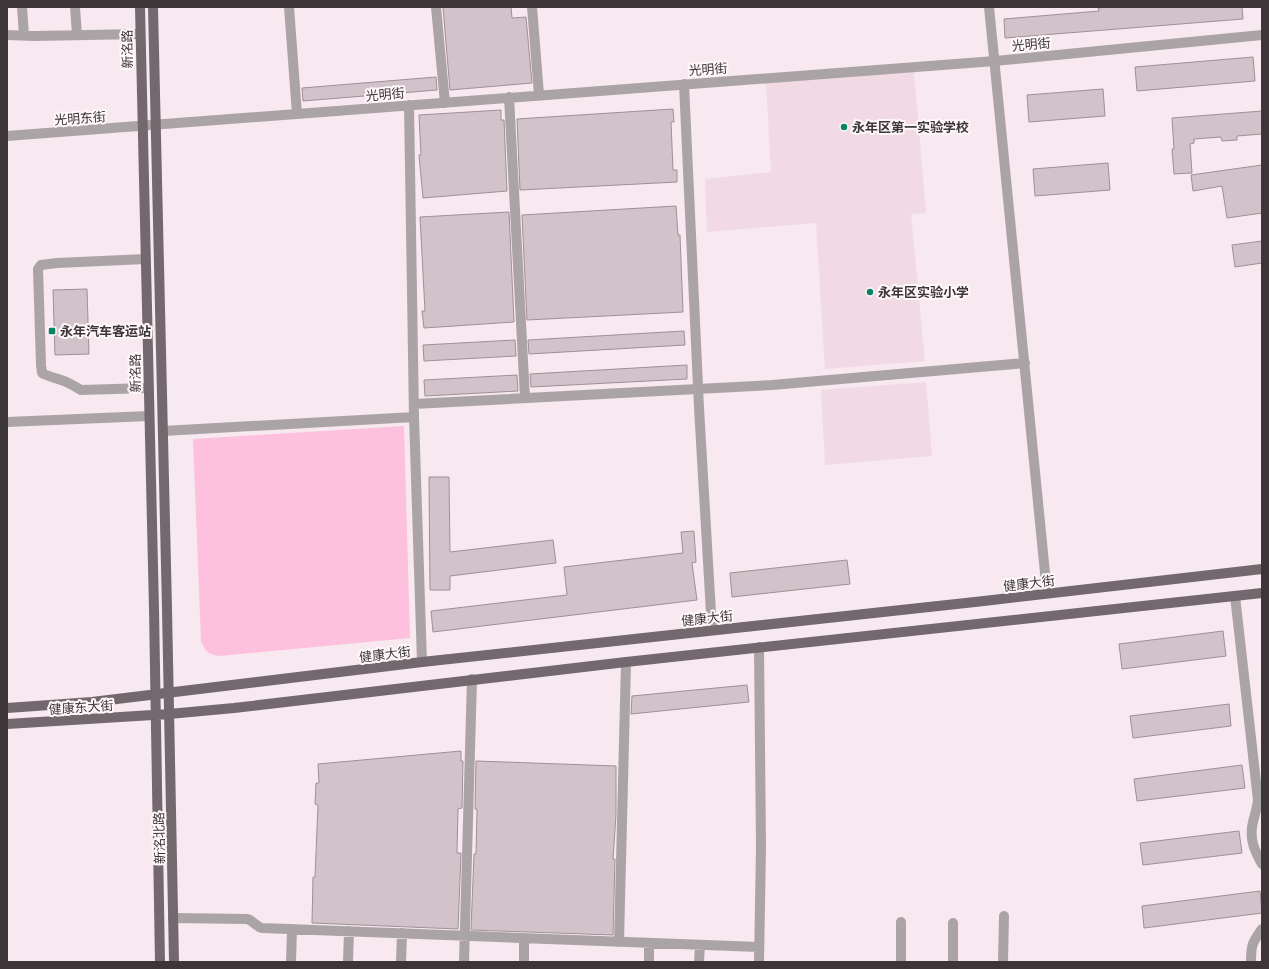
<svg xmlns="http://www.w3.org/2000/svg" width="1269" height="969" viewBox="0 0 1269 969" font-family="'Source Sans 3','Noto Sans SC',sans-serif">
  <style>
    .built { fill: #f1dae4 }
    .green { fill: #fdc0dd }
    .building { fill: #d2c3ca; stroke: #9e9096 }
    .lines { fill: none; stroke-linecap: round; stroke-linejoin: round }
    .minor { stroke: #aba4a7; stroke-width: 10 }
    .major { stroke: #73686d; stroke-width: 10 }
    .poi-dot { fill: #068465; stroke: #fff8fb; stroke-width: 1.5 }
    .labels { text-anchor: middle; stroke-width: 4; stroke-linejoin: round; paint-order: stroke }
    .street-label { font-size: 13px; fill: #3c3638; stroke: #fff8fb }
    .poi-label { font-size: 13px; font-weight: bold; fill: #3c3638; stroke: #fff8fb; text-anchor: start }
  </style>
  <rect width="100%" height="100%" fill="#f8e8ef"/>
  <!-- built -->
  <path class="built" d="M914 72 926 213 911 214 925 361 825 369 816 223 707 232 705 179 771 172 766 82Z
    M926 382 932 456 825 465 821 390Z"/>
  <!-- green -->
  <path class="green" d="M404 426 410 638 219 656C207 654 206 652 201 641L193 439Z"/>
  <!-- building -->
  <path class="building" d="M443 7H511L512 18 526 17 532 83 450 90Z
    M1108 7H1242L1243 19 1005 38 1004 19 1099 11 1098 8Z
    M1253 57 1255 81 1137 91 1135 67Z
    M436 77 437 90 303 101 302 88Z
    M1103 89 1105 116 1029 122 1027 95Z
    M673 109 674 122H671L673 170H677V182L520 190 517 119Z
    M501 110V120H504L507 191 423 198 419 155H421L419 115Z
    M1262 111V134L1237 136V140L1222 141 1221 137 1194 139V143L1190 144 1192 173 1174 174 1172 149H1174L1172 118Z
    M1108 163 1110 190 1035 196 1033 169Z
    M1262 165V213L1227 218 1222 186 1193 191 1191 175Z
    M676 206 678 235H680L683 312 527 320 522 215Z
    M509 212 514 322 424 328 422 311H425L420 217Z
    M1262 241V263L1235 267 1232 245Z
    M87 289 89 354 55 355 53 290Z
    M684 331 685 345 529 354 528 340Z
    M515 340 516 356 424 361 423 345Z
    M687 365V379L531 387 530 374Z
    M517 375 518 391 425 396 424 380Z
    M429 477H449L450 552 553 540 556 563 450 576V590H430Z
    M694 531 696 562 692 563 697 600 433 632 431 611 567 595 564 567 683 553 681 532Z
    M847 560 850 584 732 597 730 573Z
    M1223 631 1226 656 1122 669 1119 644Z
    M747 685 749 702 631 714 632 696Z
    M1229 704 1231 726 1133 738 1130 716Z
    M461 751V761H463L462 808 458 809 457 850V853H461L458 929 312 923 313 877H315L318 805 315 804 316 783H319L318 764Z
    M476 761 616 766V815L613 859H615L613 935 471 930 474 854H476L477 809H475Z
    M1242 765 1245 788 1137 801 1134 779Z
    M1239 831 1242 853 1143 865 1140 843Z
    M1260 891 1262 913 1144 928 1142 906Z"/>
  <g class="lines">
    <!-- minor -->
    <path class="minor" d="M22 7 24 35
      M75 7 77 35
      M289 7 297 114
      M436 7 445 103
      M532 7 539 95
      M989 7 1047 593
      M7 35 35 36 140 34
      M684 84 699 408 712 630
      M509 97 525 398
      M409 105 414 417 422 662
      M7 136 995 61 1262 35
      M145 259 57 263 41 265 38 269 41 365 42 373C49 377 56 378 64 381 70 383 75 387 81 390L148 388
      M414 404 772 385 1025 363
      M7 422 149 416
      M163 431 414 417
      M1235 596 1258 800C1257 808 1255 814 1253 822 1249 838 1254 850 1262 864
      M173 918 247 919C253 920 255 926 262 928L759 947
      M619 942 626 662
      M291 962 292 929
      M348 962 349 931
      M401 962 402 933
      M464 962 472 679
      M524 962V938
      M649 962V943
      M699 962 700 945
      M759 962 761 847 759 647
      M901 962V922
      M953 962V923
      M1003 962 1004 916
      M1251 962C1251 945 1252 943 1262 929"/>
    <!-- major -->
    <path class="major" d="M140 7 154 609 160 962
      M153 7 167 609 174 962
      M7 708 92 702 422 662 984 601 1262 569
      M7 724 169 714 234 708 626 662 1262 593"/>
  </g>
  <!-- markers -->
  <g class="poi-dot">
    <circle cx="844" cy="127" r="4"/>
    <circle cx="870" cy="292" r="4"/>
    <rect x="48" y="327" width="8" height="8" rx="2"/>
  </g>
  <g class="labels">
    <!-- street labels -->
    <g class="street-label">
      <text transform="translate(1031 44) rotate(-5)" y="5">光明街</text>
      <text transform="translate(127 49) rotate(-91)" y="5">新洺路</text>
      <text transform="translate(708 69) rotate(-4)" y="5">光明街</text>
      <text transform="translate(385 94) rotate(-5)" y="5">光明街</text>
      <text transform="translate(80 118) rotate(-4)" y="5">光明东街</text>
      <text transform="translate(135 373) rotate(-91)" y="5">新洺路</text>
      <text transform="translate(1029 583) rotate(-7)" y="5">健康大街</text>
      <text transform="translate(707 618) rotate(-6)" y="5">健康大街</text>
      <text transform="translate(385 654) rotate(-7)" y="5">健康大街</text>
      <text transform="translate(81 707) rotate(-4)" y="5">健康东大街</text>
      <text transform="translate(159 838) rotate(-91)" y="5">新洺北路</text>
    </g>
    <!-- poi labels -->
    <g class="poi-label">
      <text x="852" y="132">永年区第一实验学校</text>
      <text x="878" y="297">永年区实验小学</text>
      <text x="60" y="336">永年汽车客运站</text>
    </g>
  </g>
  <!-- border -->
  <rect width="1269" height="969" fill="none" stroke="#3c3638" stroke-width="16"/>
</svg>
